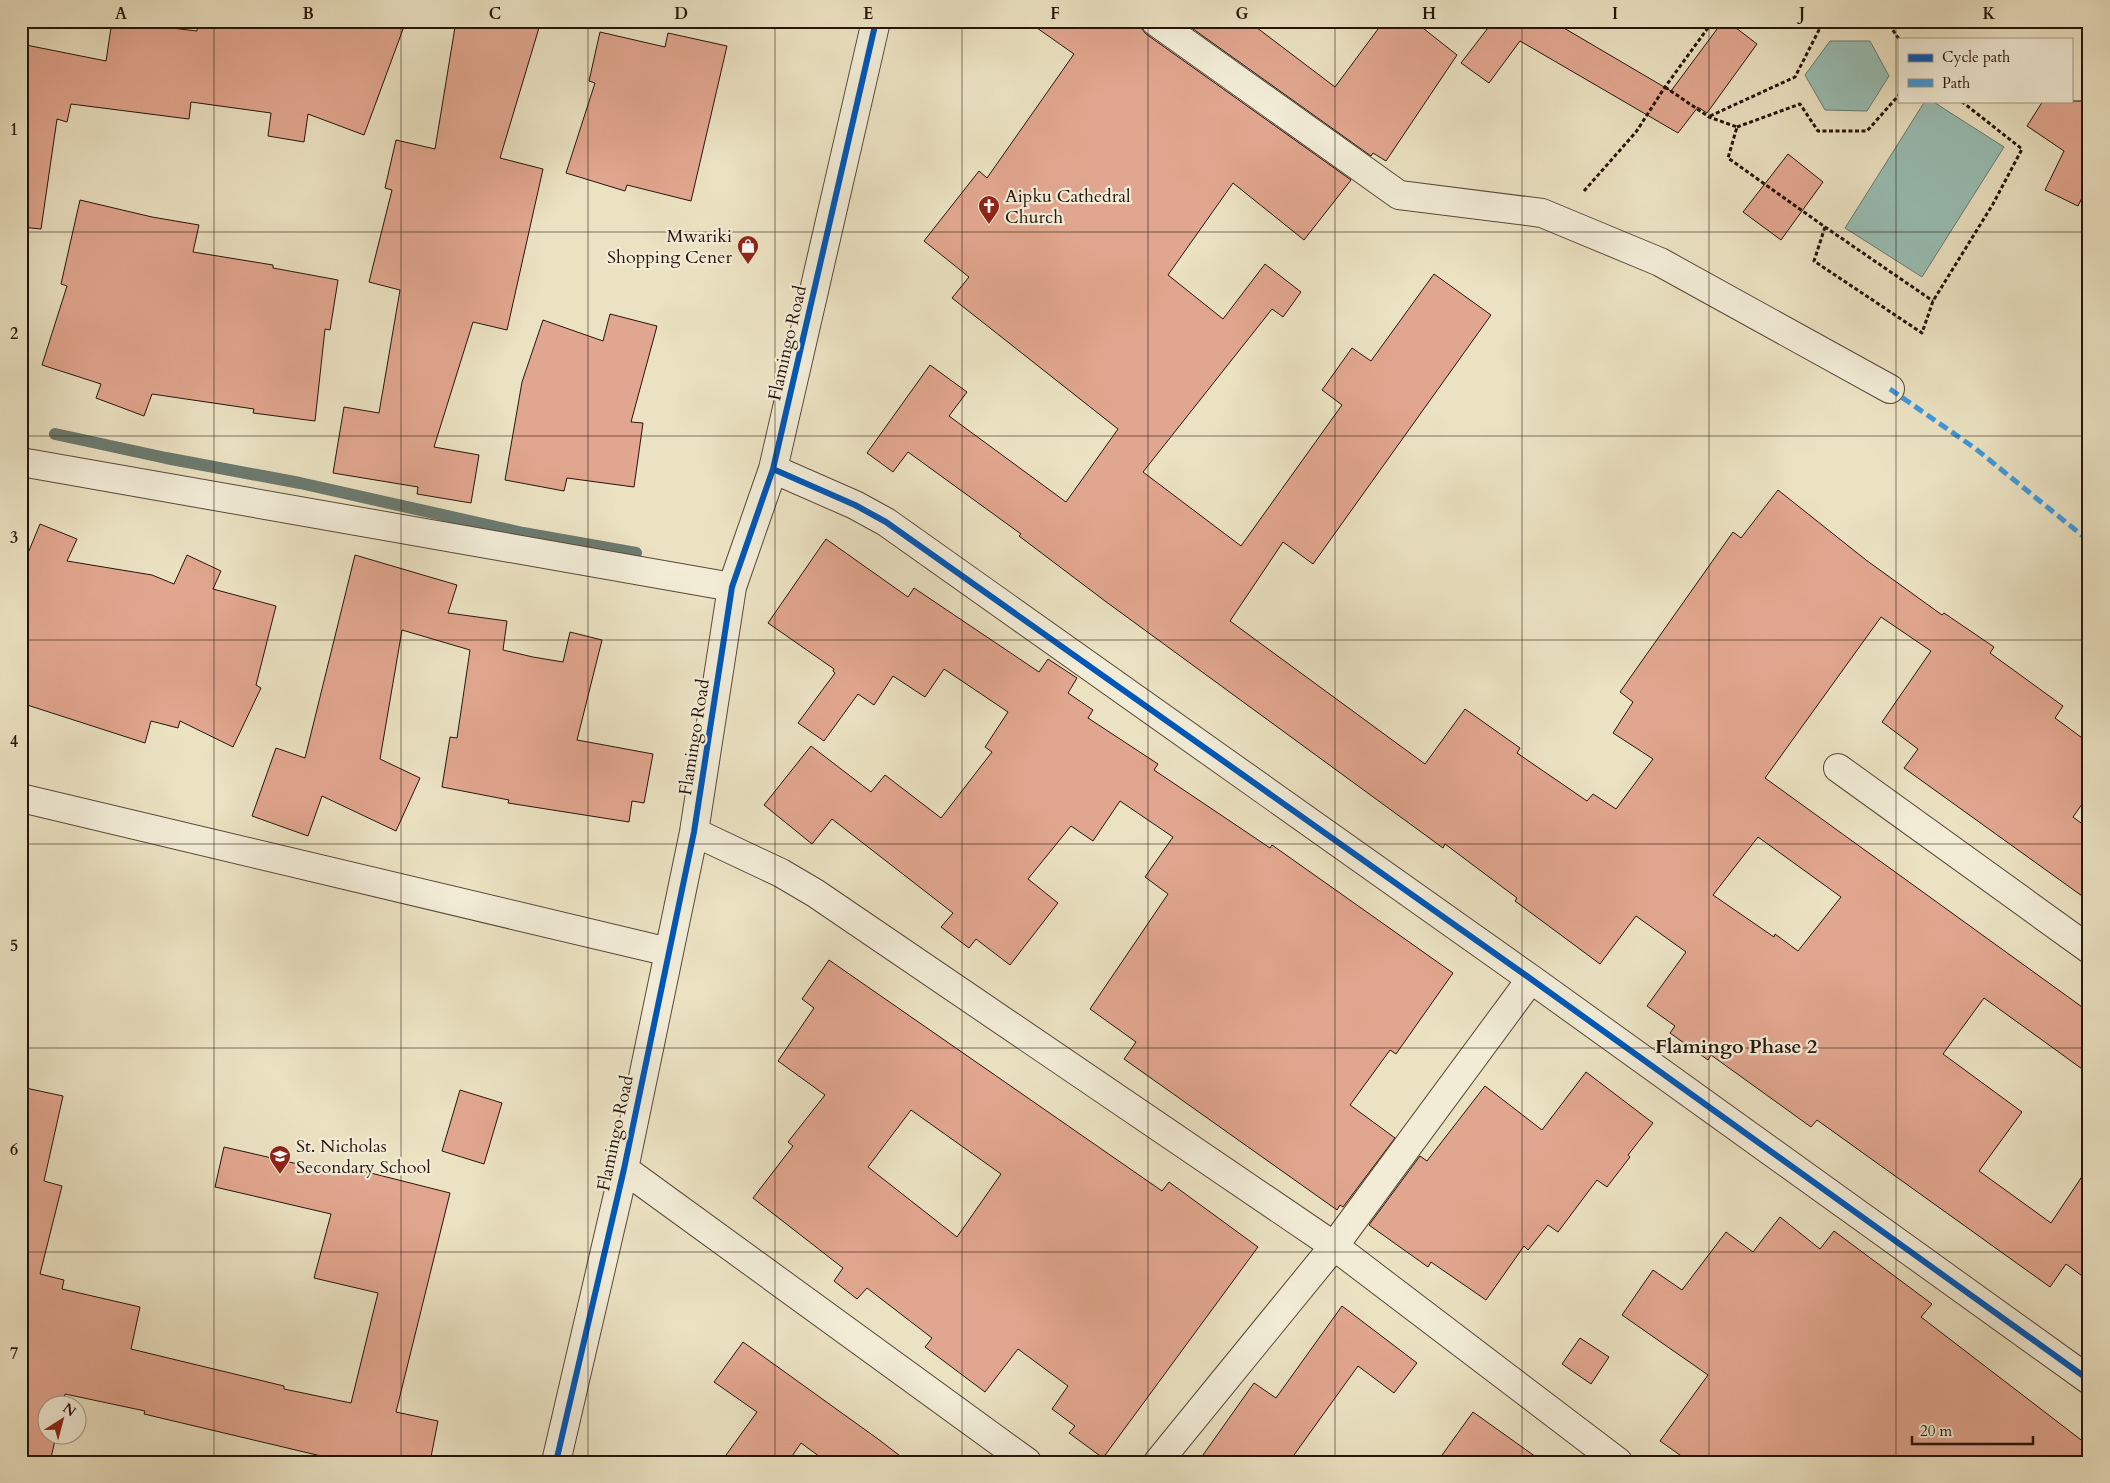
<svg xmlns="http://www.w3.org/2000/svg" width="2110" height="1483" viewBox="0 0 2110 1483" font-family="Cardo,serif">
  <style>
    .water { fill: #98beb4; stroke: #6b7a70 }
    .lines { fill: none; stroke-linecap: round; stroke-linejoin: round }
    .stream { stroke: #6b7a70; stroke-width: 12 }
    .building { fill: #e1a68f; stroke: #27140a; fill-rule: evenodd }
    .minor-casing { stroke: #584838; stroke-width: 30 }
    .path { stroke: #27140a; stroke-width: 3; stroke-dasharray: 4 2.5; stroke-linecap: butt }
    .minor { stroke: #f2ecd7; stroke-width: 28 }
    .quiet { stroke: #3d9ade; stroke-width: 5; stroke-dasharray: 10 5; stroke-linecap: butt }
    .cycleway-casing { stroke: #f2ecd7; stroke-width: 9 }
    .cycleway { stroke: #0057b8; stroke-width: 6 }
    .grid { fill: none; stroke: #27140a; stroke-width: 1; stroke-opacity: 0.55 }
    .labels { text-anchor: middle; stroke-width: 4.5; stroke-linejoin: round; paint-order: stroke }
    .poi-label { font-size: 18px; fill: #27140a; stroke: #f2ecd7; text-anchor: start }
    .street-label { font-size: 18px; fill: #27140a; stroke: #f2ecd7 }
    .quarter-label { font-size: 20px; font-weight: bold; fill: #27140a; stroke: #f2ecd7 }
    .neatline { fill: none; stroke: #27140a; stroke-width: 2 }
    .grid-label { font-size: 16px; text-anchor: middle; font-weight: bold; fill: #27140a }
  </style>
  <rect width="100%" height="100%" fill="#ebe2c2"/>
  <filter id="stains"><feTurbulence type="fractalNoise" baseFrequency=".004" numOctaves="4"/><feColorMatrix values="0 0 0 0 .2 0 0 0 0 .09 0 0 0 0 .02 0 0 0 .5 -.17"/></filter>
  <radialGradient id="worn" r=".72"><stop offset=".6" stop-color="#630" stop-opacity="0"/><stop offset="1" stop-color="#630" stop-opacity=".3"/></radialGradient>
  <!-- water -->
  <path class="water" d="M1830 41H1870L1889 76 1867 111 1825 110 1805 75Z
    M1925 101H1932L2004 147 1922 277 1845 228Z"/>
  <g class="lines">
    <!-- stream -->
    <path class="stream" d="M55 434 166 458 300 483 523 533 636 553"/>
  </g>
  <!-- building -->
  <path class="building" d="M112 21 197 31 198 21H406L364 135 308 114 304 142 268 136 271 113 191 102 189 119 71 104 67 122 57 119 41 229 21 227V44L106 61Z
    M456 21H541L500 158 543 169 507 330 473 322 434 447 479 455 471 503 417 494 418 487 333 473 344 407 379 413 400 290 369 282 392 190 385 188 396 140 435 149Z
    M1027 21H1140L1141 28 1146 34 1351 180 1304 240 1233 183 1168 275 1223 319 1265 264 1301 292 1283 317 1272 309 1143 472 1241 546 1342 405 1322 390 1352 348 1371 361 1434 274 1491 315 1313 564 1283 542 1230 621 1425 764 1465 709 1520 748 1517 753 1587 801 1593 794 1616 809 1653 759 1613 733 1633 702 1620 692 1733 532 1741 538 1778 490 1866 560 1942 615 1944 613 1994 647 1990 653 2063 706 2055 718 2089 743V794L2073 817 2089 829V901L1904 768 1918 749 1882 722 1931 651 1881 617 1765 778 2089 1012V1074L1984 998 1943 1054 2022 1112 1979 1171 2051 1223 2089 1166V1281L2066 1264 2050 1287 1817 1120 1811 1127 1711 1055 1708 1060 1670 1033 1675 1026 1647 1006 1686 952 1636 916 1600 964 1515 901 1517 898 1445 844 1443 848 1105 601 1019 536 1021 534 908 452 893 472 867 453 930 365 967 392 949 416 1066 502 1118 429 952 298 969 277 924 241 979 171 987 178 1074 54ZM1758 837 1841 897 1798 951 1775 934 1774 937 1713 895Z
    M1182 21H1248L1335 87 1384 21H1414L1457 55 1386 161 1373 153 1371 156Z
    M1487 21H1552L1671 91 1723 21H1727L1757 44 1707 113 1698 107 1678 133 1520 41 1489 83 1461 63 1491 24Z
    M600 32 665 47 668 33 727 46 691 201 627 185 625 191 566 173 595 83 589 81Z
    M2089 99V184L2078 206 2045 190 2064 151 2027 126 2043 101H2088Z
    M1788 154 1823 182 1781 240 1743 212Z
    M80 200 152 217 199 225 193 252 273 265V268L338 280 330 330 325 329 315 421 253 413 254 409 152 394 144 416 96 398 101 384 42 365 67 286 61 284Z
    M610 314 657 326 631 422 643 423 634 487 567 478 564 491 505 480 522 382 543 320 603 341Z
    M40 524 77 539 67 561 152 575 174 584 187 555 221 571 213 589 276 606 256 685 261 688 233 747 180 721 178 728 151 721 145 743 21 703V570Z
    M826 539 908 597 914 588 1039 672 1048 659 1077 678 1068 693 1093 710 1088 718 1158 764 1154 770 1270 848 1272 845 1453 973 1396 1054 1390 1050 1350 1105 1395 1138 1343 1207 1340 1205 1337 1210 1124 1059 1136 1042 1090 1009 1168 894 1145 877 1173 837 1120 801 1093 841 1071 826 1028 879 1058 903 1010 965 976 939 969 948 941 927 953 913 832 819 812 844 764 805 811 746 871 792 885 775 941 818 992 752 985 747 1008 712 944 669 925 697 893 676 874 705 858 694 824 741 798 723 835 673 833 671 834 669 768 623Z
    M355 555 457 585 448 613 507 621 503 650 533 657 563 662 570 632 602 640 577 740 653 754 644 803 632 801 629 822 508 803 509 800 442 787 450 737 457 738 470 650 402 630 380 759 420 778 396 831 322 796 308 836 252 816 276 748 305 758Z
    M829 960 1162 1191 1169 1182 1258 1247 1103 1458 1069 1433 1075 1426 1052 1409 1068 1386 1018 1349 985 1392 925 1347 932 1338 867 1288 857 1299 834 1281 843 1268 753 1198 793 1146 788 1142 825 1095 778 1061 814 1008 802 999ZM911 1110 1001 1174 957 1237 868 1167Z
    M1586 1072 1653 1123 1628 1155 1630 1157 1607 1187 1597 1180 1558 1232 1548 1225 1528 1250 1524 1246 1486 1300 1431 1262 1428 1267 1369 1225 1420 1156 1427 1161 1485 1086 1542 1130Z
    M21 1087 63 1096 44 1181 62 1186 40 1274 64 1280 62 1289 140 1307 131 1349 284 1386V1389L351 1403 378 1293 314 1278 331 1214 215 1187 224 1147 337 1173 339 1165 450 1193 396 1412 438 1421 430 1462H320L321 1456 144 1414 145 1411 65 1394 63 1406H48V1436H56L50 1462H21Z
    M460 1090 502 1103 484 1164 442 1151Z
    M1780 1217 1820 1249 1834 1231 1932 1304 1921 1317 2089 1446V1462H1690L1660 1441 1708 1375 1622 1315 1653 1270 1682 1290 1726 1232 1753 1252Z
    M1342 1306 1417 1363 1394 1393 1358 1366 1289 1462H1198L1254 1383 1276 1398Z
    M1580 1338 1609 1357 1591 1384 1562 1364Z
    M743 1342 878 1439 908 1462H827L801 1443 788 1462H721L757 1412 714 1382Z
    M1473 1412 1543 1462H1437Z"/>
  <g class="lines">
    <!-- minor casing -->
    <g class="minor-casing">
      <path id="minor" d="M1155 21 1399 195 1542 213 1660 262 1890 389
        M21 462 732 587
        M773 469 855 505 886 522 1531 979 2089 1380
        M1838 768 2089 949
        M21 798 669 952
        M694 832 781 873 815 893 1334 1246 1618 1462
        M624 1169 1027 1462
        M556 1462 624 1169 694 832 732 587 773 469 876 21
        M1158 1462 1334 1246 1531 979"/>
    </g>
    <!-- path -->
    <path class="path" d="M1884 21 1888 23 1899 39
      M1665 87 1709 117 1737 127 1728 158 1825 227 1933 301
      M1710 116 1795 77 1822 24 1829 21
      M1737 127 1800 104 1818 131H1867L1899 95
      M1584 191 1636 132 1665 87 1713 21
      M1825 227 1814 261 1922 333 1933 301 1993 204 2022 149 1961 101"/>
    <!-- minor -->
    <use href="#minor" class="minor"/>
    <!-- quiet -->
    <path class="quiet" d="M1890 389 1976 449 2089 541"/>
    <!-- cycleway casing -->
    <g class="cycleway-casing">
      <path id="cycleway" d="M773 469 855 505 886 522 1531 979 2089 1380
        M556 1462 624 1169 694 832 732 587 773 469 876 21"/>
    </g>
    <!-- cycleway -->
    <use href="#cycleway" class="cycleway"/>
  </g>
  <!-- grid -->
  <path class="grid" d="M214 21V1462M401 21V1462M588 21V1462M775 21V1462M962 21V1462M1148 21V1462M1335 21V1462M1522 21V1462M1709 21V1462M1896 21V1462M21 232H2089M21 436H2089M21 640H2089M21 844H2089M21 1048H2089M21 1252H2089"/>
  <!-- icons -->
  <defs>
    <g id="church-pin" transform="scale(1.125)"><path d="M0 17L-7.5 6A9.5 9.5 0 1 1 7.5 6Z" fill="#8f2418" stroke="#f2ecd7"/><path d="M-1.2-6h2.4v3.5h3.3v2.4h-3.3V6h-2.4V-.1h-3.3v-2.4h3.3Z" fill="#fff"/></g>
    <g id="shop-pin" transform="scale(1.125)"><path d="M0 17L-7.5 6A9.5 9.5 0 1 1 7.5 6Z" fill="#8f2418" stroke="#f2ecd7"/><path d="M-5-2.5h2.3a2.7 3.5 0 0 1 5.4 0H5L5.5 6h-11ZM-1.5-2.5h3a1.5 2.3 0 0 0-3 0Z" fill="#fff"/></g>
    <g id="school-pin" transform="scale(1.125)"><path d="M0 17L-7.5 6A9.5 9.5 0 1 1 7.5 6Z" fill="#8f2418" stroke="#f2ecd7"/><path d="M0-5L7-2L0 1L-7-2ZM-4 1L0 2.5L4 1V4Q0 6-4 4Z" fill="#fff"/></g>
  </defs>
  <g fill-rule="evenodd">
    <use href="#church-pin" x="989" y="206"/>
    <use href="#shop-pin" x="748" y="246"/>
    <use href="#school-pin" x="280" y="1156"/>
  </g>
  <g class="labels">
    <!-- poi labels -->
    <g class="poi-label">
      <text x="1005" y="202">Aipku Cathedral<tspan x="1005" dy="21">Church</tspan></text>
      <text x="732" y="242" text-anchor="end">Mwariki<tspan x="732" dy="21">Shopping Cener</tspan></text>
      <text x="296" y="1152">St. Nicholas<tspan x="296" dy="21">Secondary School</tspan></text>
    </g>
    <!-- street labels -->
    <g class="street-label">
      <text transform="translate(787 343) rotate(-77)" y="6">Flamingo Road</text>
      <text transform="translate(694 737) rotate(-81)" y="6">Flamingo Road</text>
      <text transform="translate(615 1133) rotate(-78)" y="6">Flamingo Road</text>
    </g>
    <!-- quarter labels -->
    <g class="quarter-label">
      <text x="1736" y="1053">Flamingo Phase 2</text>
    </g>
  </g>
  <!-- margin -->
  <rect width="2110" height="1483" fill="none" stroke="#ebe2c2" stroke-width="55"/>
  <!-- legend -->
  <rect x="1898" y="38" width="175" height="65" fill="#f2ecd7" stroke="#a19685"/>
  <rect x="1908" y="54" width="25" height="8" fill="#0057b8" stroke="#a19685"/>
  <text x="1942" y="62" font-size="15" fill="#27140a">Cycle path</text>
  <rect x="1908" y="79" width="25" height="8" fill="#3d9ade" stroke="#a19685"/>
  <text x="1942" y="88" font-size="15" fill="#27140a">Path</text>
  <!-- north arrow -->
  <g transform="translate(62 1420) rotate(36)"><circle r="24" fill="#f2ecd7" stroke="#a19685"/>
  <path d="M0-4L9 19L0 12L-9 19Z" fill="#8f2418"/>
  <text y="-8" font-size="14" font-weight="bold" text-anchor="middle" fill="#27140a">N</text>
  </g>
  <!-- scale -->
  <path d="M1912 1436v8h121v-8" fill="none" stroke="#27140a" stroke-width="2.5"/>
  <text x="1920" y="1436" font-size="15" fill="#27140a" stroke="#f2ecd7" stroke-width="4" paint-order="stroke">20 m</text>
  <rect x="28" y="28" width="2054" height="1428" class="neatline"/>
  <g class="grid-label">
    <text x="121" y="19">A</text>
    <text x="308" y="19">B</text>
    <text x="495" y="19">C</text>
    <text x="681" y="19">D</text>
    <text x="868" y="19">E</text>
    <text x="1055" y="19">F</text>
    <text x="1242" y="19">G</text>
    <text x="1429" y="19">H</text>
    <text x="1615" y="19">I</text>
    <text x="1802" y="19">J</text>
    <text x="1989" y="19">K</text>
    <text x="14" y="135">1</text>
    <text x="14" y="339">2</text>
    <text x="14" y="543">3</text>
    <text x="14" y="747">4</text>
    <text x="14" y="951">5</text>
    <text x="14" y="1155">6</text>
    <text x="14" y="1359">7</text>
  </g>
  <rect width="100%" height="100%" filter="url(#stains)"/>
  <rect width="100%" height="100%" fill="url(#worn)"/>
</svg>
